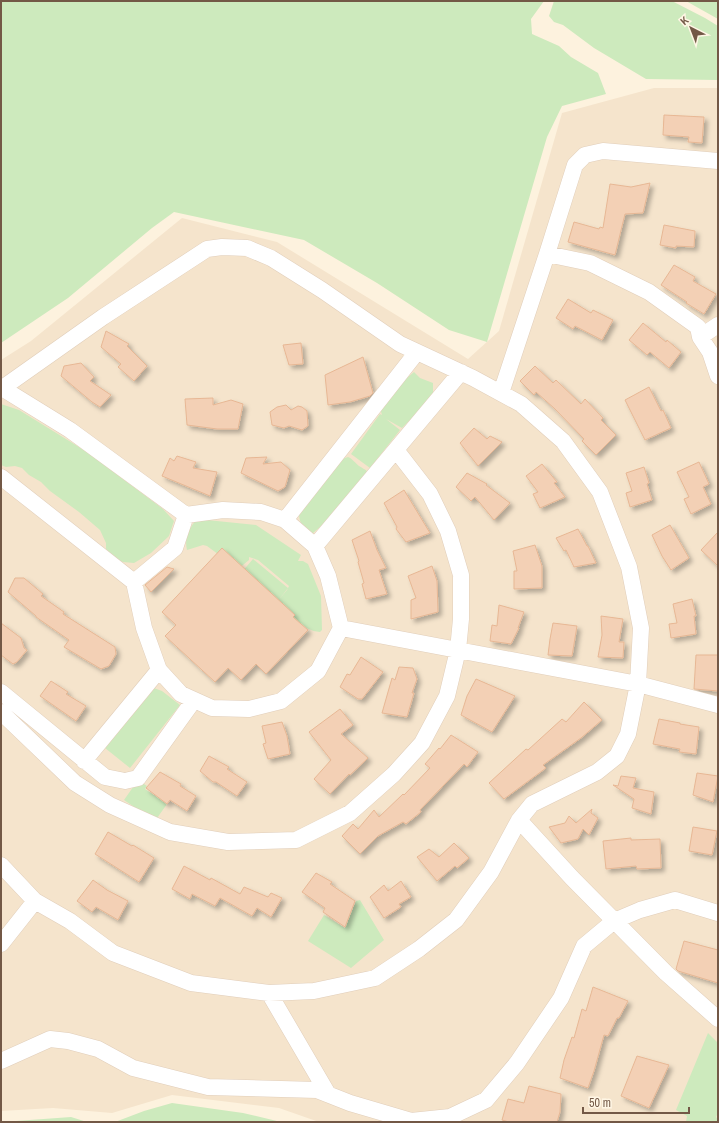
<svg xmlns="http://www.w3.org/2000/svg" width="719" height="1123" viewBox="0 0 719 1123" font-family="'Archivo Narrow',sans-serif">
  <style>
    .residential { fill: #f5e4cc }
    .green { fill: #cdeabd }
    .building { fill: #f3d0b5; stroke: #e7b794; filter: url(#shadow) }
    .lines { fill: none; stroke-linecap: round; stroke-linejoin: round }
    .street-casing { stroke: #e1ceba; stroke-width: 17 }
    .street { stroke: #fff; stroke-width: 16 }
  </style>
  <defs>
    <filter id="shadow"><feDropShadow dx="3.5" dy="3.5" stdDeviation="2" flood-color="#0004"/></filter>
  </defs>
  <rect width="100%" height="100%" fill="#fdf2de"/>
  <!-- residential -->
  <path class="residential" d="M654 88H718V1122H319L279 1108 172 1095 112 1113 53 1108 1 1111V360L31 341 182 218 277 242 468 359 499 331 562 113Z"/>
  <!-- green -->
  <path class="green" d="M1 1H544L531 19 532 34 559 46 571 57 598 73 606 94 562 106 547 137 487 342 449 330 377 283 304 240 174 212 152 228 68 298 1 343Z
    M554 1H672L705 18 718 26V80L646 79 594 48 563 25 554 22 549 16Z
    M686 1H718V19Z
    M414 372 420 378 433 383V393L419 411 402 428 386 419 400 430 370 468 351 454 380 414 382 415 380 408 400 384Z
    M1 404 19 410 87 452 163 509 174 521 169 536 151 553 134 563 123 562 114 558 106 549V543L100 530 79 512 50 491 41 482 29 475 22 468 15 466 6 467 1 465Z
    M348 457C353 459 355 463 359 466 362 468 365 469 368 472L330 518 312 534C304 529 300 525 299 515L342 459Z
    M197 519 256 525 301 555 298 561H303L308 564 321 596 322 630 320 632C303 631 289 613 276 603L287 590 289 586 258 560 249 557V560L238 569 207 546 203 545 187 550C184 538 189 528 197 519Z
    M253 559 288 588 277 602 241 573Z
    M151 687 162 691 180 705 130 768 100 744Z
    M138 780 147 786 145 789 167 804 155 821 124 800Z
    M360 900 384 940 351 968 308 941 324 915 345 928 356 901Z
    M708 1033 718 1043V1113L716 1117 718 1119V1122H686L687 1116 676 1110Z
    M172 1103 243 1113 281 1122H115L144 1111Z
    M71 1117 87 1122H1H2Z"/>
  <!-- building -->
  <path class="building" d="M664 115 704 117 702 143 688 142 689 137 663 135Z
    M650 183 643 213 625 214 615 255 568 242 574 222 599 229 600 227 603 228 610 184 631 187Z
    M664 225 695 231 694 247 676 246V248L660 245Z
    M674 265 695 277 693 281 716 294 704 314 686 303 687 302 661 285Z
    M568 299 591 313 593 310 613 320 602 340 575 326 573 329 556 318Z
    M643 323 666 342 667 340 681 352 669 368 650 352 647 355 629 340Z
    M106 331 129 344 127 346 147 366 134 381 118 367 121 364 101 347Z
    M301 343 303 364 289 365 283 345Z
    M363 357 373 393 370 396 350 402 328 405 325 375Z
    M81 363 94 377 90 381 111 395 100 407 92 402 61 376 64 366Z
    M535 366 553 383 556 380 581 404 585 399 603 418 601 420 616 435 596 455 582 441 584 439 555 409 536 392 534 395 520 381Z
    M649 387 661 411 663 410 671 428 645 440 625 400Z
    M213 398V405L231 400 243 404 238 429H217L187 425 185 399Z
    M286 405 291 410 298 406 302 407 307 411 308 426 302 430 289 426 284 428 272 425 270 412 277 407Z
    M474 428 487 439 490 436 502 442 478 466 460 443Z
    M177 456 196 462 193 468 217 472 210 496 162 476 170 458 174 461Z
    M267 457 263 464 281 462 290 470 285 487 278 491 241 473 246 458Z
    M699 462 709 484 703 487 711 504 691 514 684 499 689 497 677 472Z
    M542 464 557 482 554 483 565 497 540 508 533 494 538 492 526 476Z
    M644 467 649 483 647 484 652 500 630 507 626 493 632 491 626 473Z
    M467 473 487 484 486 485 510 503 494 520 475 497 471 501 456 487Z
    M404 490 430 533 406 542 396 529 397 527 384 503Z
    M670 525 689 558 671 570 662 556 652 535Z
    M578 529 587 546H588L596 563 574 567 566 550 564 551 556 538Z
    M370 531 377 550 386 568 379 570 387 594 366 599 362 584 364 583 358 562 359 561 352 540Z
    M718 532V566L701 550Z
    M535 545 542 566V588L514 589V571H517L513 551Z
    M222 548 295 615 293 617 308 630 266 674 256 664 241 680 228 668 215 682 165 636 176 625 162 612Z
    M432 566 437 581 438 612 411 619V600L416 598 408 576Z
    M167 567 174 569 151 592 145 585Z
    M15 578H24L43 594 41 596 64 612 63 614 115 647 116 654 109 666 101 669 64 647 69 640 36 617V616L8 592Z
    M692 599 696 616H694L696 634 671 638 669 624 677 623 673 604Z
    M499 605 524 612 518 628H519L511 644 490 641 492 625 497 626Z
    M601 616 623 619 619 642H624L623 658 598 657 602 635Z
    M1 623 21 638 24 648 27 650 17 662 13 664 1 655Z
    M553 623 577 626 572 656 548 655 550 639Z
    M696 655H718V691L694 689Z
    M361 657 383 672 362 699H358L340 687 347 674 350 675Z
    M399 667 413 668 417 679 412 693H414L407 717 382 713 392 678 395 680Z
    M476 679 515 696 492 732 461 715 467 696Z
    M51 681 68 692 66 694 86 706 76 721 40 696Z
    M584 702 602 720 581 738 543 765 546 768 504 799 489 783 526 749 528 750 562 719 566 722Z
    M340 709 353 725 341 734 368 758 350 775 349 774 330 794 314 779 331 760 309 732Z
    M659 719 680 723V724L699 727 696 754 679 752 680 749 653 744Z
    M282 722 287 736 290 754 268 759 263 744 266 743 262 726Z
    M451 735 478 752 467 767 464 764 420 810 421 812 406 824 403 822 378 836 360 854 342 836 353 824 358 829 374 810 379 817 403 794 404 795 430 768 425 764 439 748 440 749Z
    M209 756 229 767 227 769 247 782 237 796 216 782H213L200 771Z
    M160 772 181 784 180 786 196 796 187 811 170 800 167 804 146 788Z
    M697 773 718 776 713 802 693 795Z
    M621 776 636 778 633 788 654 792 651 814 632 808 634 799 613 785 618 786Z
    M592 809 591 813 598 818 589 835 583 829 578 839 561 843 549 827 565 823 569 816 576 823Z
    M693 827 717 831 712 855 689 851Z
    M108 832 132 846 133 845 154 858 139 882 95 854Z
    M631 838V840L660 839 661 868 637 869 636 866 606 869 603 841Z
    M454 843 469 858 457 868 455 866 437 881 417 857 429 849 439 857Z
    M184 866 210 880 211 878 240 894 244 887 268 897 271 893 282 898 271 917 257 908 252 916 220 898 215 906 192 894 190 899 172 889Z
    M316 873 332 882 330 884 355 901 345 927 323 912 325 908 302 892Z
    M93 880 107 890 128 901 118 920 96 907 92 912 77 901Z
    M401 881 411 897 399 904 401 907 384 918 370 897 384 885 388 891Z
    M684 941 718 950V983L678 971 676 969Z
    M593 987 628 1001 619 1018H617L608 1036 604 1035 594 1071 588 1088 560 1078 564 1060 572 1037 574 1038 582 1009 586 1011Z
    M637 1056 669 1065 649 1108 621 1096Z
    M529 1086 561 1094 560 1112 557 1122H509L502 1120 508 1099 524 1103Z"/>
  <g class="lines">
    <!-- street casing -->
    <g class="street-casing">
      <path id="street" d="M547 254 590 263 649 292 698 327 700 337 710 352 718 376
        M700 337 718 325
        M2 388 70 430 186 515
        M1 389 103 317 207 249 222 247 247 248 271 258 322 290 400 344 473 378 521 404 563 441 600 492 629 567 641 628 638 684 628 734 617 756 597 772 532 804 519 820 491 872 456 920 419 949 375 978 314 991 269 993 191 983 113 953 70 921 35 901 1 865
        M501 393 547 254 575 165 585 155 603 151 718 161
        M1 477 134 582
        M223 510 261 512 285 520 315 546 328 576 341 628 318 671 281 701 249 709 212 708 181 694 159 670 144 628 134 582 175 548 186 515Z
        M285 520 417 352
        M315 546 461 372
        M341 628 638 684 718 705
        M1 692 105 777 125 781 138 778 194 700
        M1 712 75 783 110 805 170 832 228 842 296 840 350 813 394 774 422 743 447 696 458 650 461 619V575L448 531 430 494 396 450
        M84 761 159 670
        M519 820 572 878 666 973 718 1019
        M1 944 35 901
        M269 993 328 1094
        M1 1061 50 1039 68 1041 98 1049 133 1068 208 1087 317 1090 350 1103 411 1121 450 1117 486 1100 517 1063 561 998 584 946 614 921 640 910 675 900 718 913"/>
    </g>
    <!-- street -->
    <use href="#street" class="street"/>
  </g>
  <!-- border -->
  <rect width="719" height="1123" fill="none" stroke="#735846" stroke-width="4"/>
  <!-- north arrow -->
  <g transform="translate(691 28) rotate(318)" stroke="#fff6e5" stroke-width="3" paint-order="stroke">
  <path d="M0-3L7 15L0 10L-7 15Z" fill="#735846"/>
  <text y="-6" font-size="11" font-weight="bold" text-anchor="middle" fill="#735846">K</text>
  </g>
  <!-- scale -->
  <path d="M583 1107v6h106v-6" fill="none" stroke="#735846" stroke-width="2"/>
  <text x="589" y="1107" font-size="12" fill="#735846" stroke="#fff6e5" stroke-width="3" paint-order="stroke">50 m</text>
</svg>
